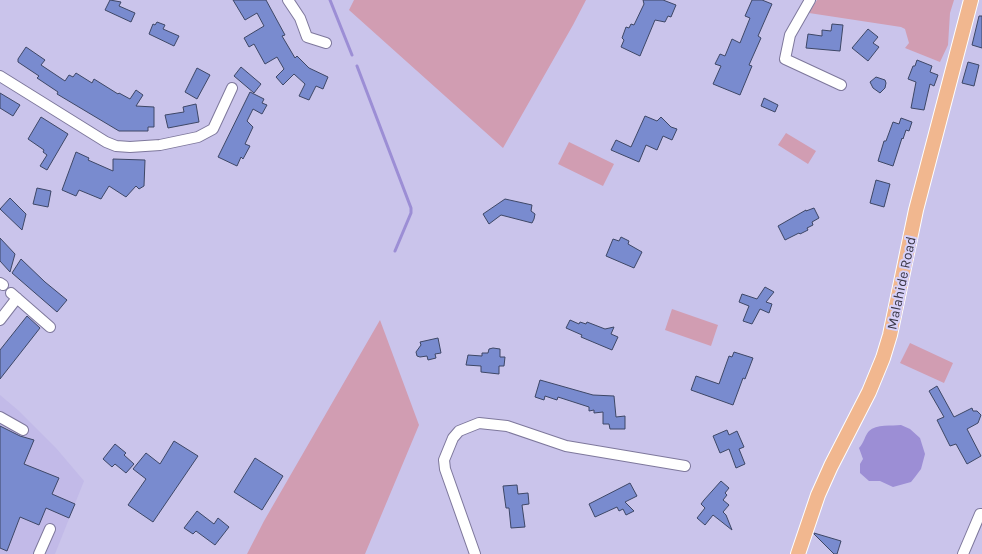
<svg xmlns="http://www.w3.org/2000/svg" width="982" height="554" viewBox="0 0 982 554" font-family="Karla,sans-serif">
  <style>
    .built { fill: #c2bae8 }
    .green { fill: #d19db2 }
    .water { fill: #9c8ed5 }
    .lines { fill: none; stroke-linecap: round; stroke-linejoin: round }
    .stream { stroke: #9c8ed5; stroke-width: 3 }
    .building { fill: #798bcf; stroke: #3e4766 }
    .minor-casing { stroke: #7e789c; stroke-width: 12 }
    .major-casing { stroke: #fff; stroke-width: 16 }
    .minor { stroke: #fff; stroke-width: 10 }
    .major { stroke: #f1b78f; stroke-width: 14 }
    .labels { text-anchor: middle; stroke-width: 4; stroke-linejoin: round; paint-order: stroke }
    .street-label { font-size: 14px; fill: #3a3747; stroke: #d7d1f8 }
  </style>
  <rect width="100%" height="100%" fill="#cac4eb"/>
  <!-- built -->
  <path class="built" d="M0 395 19 411 56 448 84 481 55 554H0Z"/>
  <!-- green -->
  <path class="green" d="M354 0H586L573 25 503 148 349 10Z
    M817 0H954L950 13 948 45 940 62 905 48 909 43 905 29 901 27 809 13Z
    M786 133 816 151 808 164 778 145Z
    M569 142 614 164 603 186 558 164Z
    M672 309 718 325 711 346 665 330Z
    M380 320 419 425 365 554H247L264 521Z
    M910 343 953 363 944 383 900 363Z"/>
  <!-- water -->
  <path class="water" d="M901 425 910 429 920 438 925 454 921 469 915 477 911 482 893 487 880 481H869L860 473V464L863 459 859 448C864 443 865 435 869 431 876 424 892 426 901 425Z"/>
  <g class="lines">
    <!-- stream -->
    <path class="stream" d="M330 0 352 55
      M357 66 411 208V213L395 251"/>
  </g>
  <!-- building -->
  <path class="building" d="M110 0 121 2 119 6 135 13 131 22 105 10Z
    M233 0H266L285 35 282 36 295 58 297 56 309 68 328 77 323 89 316 86 309 100 299 96 305 84 294 74 283 85 276 77 284 69 277 57 265 64 254 44 249 47 244 38 264 26 257 13 245 20Z
    M643 0H663L676 5 671 17 668 16 665 22 655 20 640 56 621 47 624 40 622 38 626 27 629 28 631 24 634 25 644 4Z
    M752 0H762L772 4 758 36 761 38 749 65 752 66 740 95 713 84 721 66 715 64 720 54 725 56 732 39 740 43 750 18 745 16Z
    M979 16H982V48L972 45Z
    M157 22 165 25 163 29 179 36 174 46 149 34 153 24 155 25Z
    M832 24 843 25 840 51 806 48 808 34 822 36V30L831 31Z
    M868 29 878 37 873 43 879 47 868 61 852 48Z
    M26 47 45 60 41 65 65 81 69 75 73 77 76 73 92 83 94 79 118 94 119 93 130 99 136 90 143 95 136 106 154 107V127H148V131H119L57 94 58 92 37 78 39 76 18 62V59Z
    M917 60 932 66 930 72 938 75 934 86 930 84 924 110 911 108 916 82 908 79 913 66H915Z
    M968 62 979 65 974 86 962 83Z
    M241 67 261 84 254 93 234 76Z
    M197 68 210 75 197 99 185 92Z
    M876 77 885 80 886 83 885 88 880 93 873 88 870 82Z
    M250 92 264 99 262 103 267 105 262 114 253 109 247 121 253 127 245 144 250 146 243 159 241 157 237 166 218 157Z
    M0 93 20 105 13 116 0 108Z
    M764 98 778 105 775 112 761 106Z
    M196 104 199 122 168 128 165 115 184 112 183 107Z
    M645 116 657 121 661 117 671 127 677 129 672 140 663 136 657 150 646 145 639 162 611 150 616 140 631 147Z
    M41 117 68 134 47 170 40 166 47 155 43 152 44 150 28 139Z
    M901 118 912 122 909 131 906 130 903 139 902 138 893 166 878 161 884 141H886L893 122 899 124Z
    M76 152 89 158 88 160 113 171V159L145 160 144 186 139 189 136 186 126 197 109 186 101 199 79 190 76 196 62 190Z
    M876 180 890 184 884 207 870 203Z
    M37 188 51 191 48 207 33 204Z
    M10 198 26 214 22 230 0 209Z
    M505 199 532 205 531 211 535 214 534 219 532 223 501 215 489 224 483 214Z
    M814 208 819 218 812 222 813 225 807 228 808 230 800 234 799 233 785 240 778 226 806 210V211Z
    M621 237 629 241 628 244 642 252 634 268 606 256 613 239 619 241Z
    M0 238 15 254 10 272 0 261Z
    M21 259 45 282 67 300 57 312 12 273Z
    M765 287 774 292 766 302 772 304 769 313 760 309 752 324 743 321 749 306 739 302 742 294 757 299Z
    M27 316 40 328 0 379V350Z
    M570 320 579 324 580 322 586 324 587 322 605 329 614 327 611 334 618 337 612 350 581 337 582 335 566 328Z
    M438 338 441 353 435 354 436 358 428 360 427 356 420 357 417 356 416 352 421 345 420 342Z
    M493 348 500 349V357H505L504 366H499V374L481 372V366L466 365 468 355 482 356V353H488L489 349Z
    M734 352 753 358 745 379 743 378 733 405 691 390 696 376 719 384 729 356 732 357Z
    M540 380 593 395 614 396 616 417 625 416V429H610L609 424H603V412L594 413V410L589 411V407L558 397 557 400 545 396 544 400 535 397Z
    M937 386 954 417 972 408 973 411H977L981 415 978 423 967 429 981 456 967 464 956 444 950 446 937 420 944 417 929 391Z
    M0 426 20 436 34 440 24 464 59 478 52 494 75 504 69 518 46 508 39 525 20 517 7 551 0 548Z
    M727 430 729 435 737 431 744 447 739 449 745 464 736 468 729 449 720 453 713 436Z
    M174 441 198 456 153 522 128 505 146 479 133 469 146 453 160 464Z
    M115 444 126 453 124 455 134 464 126 473 115 464 112 467 103 459Z
    M255 458 283 476 262 510 234 492Z
    M721 481 729 488 725 493 727 495 723 500 729 505 723 512 726 515 732 530 713 515 705 525 697 518 705 508 701 504 704 500Z
    M630 483 637 496 625 502 634 511 626 515 623 509 619 511 617 507 595 517 589 504Z
    M517 485 518 494 528 493 529 504 522 505 525 527 511 528 509 508H506L503 486Z
    M197 511 214 524 218 518 229 527 215 545 196 531 193 534 184 528Z
    M814 533 841 541 837 554H834L814 534Z"/>
  <g class="lines">
    <!-- minor casing -->
    <g class="minor-casing">
      <path id="minor" d="M288 0 300 18 307 37 326 43
        M810 0 790 35 785 59 841 85
        M0 76 106 142 116 146 130 147 160 145 198 137 213 129 232 88
        M0 283 3 285
        M11 293 50 327
        M0 320 17 298
        M0 417 23 430
        M39 554 50 529
        M475 554 445 469 444 460 453 438 459 431 479 423 507 426 566 446 685 466
        M963 554 980 514H982"/>
    </g>
    <!-- major casing -->
    <g class="major-casing">
      <path id="major" d="M798 554 818 495 831 466 869 392 883 358 890 335 916 210 971 0"/>
    </g>
    <!-- minor -->
    <use href="#minor" class="minor"/>
    <!-- major -->
    <use href="#major" class="major"/>
  </g>
  <g class="labels">
    <!-- street labels -->
    <g class="street-label">
      <text transform="translate(901 283) rotate(-78)" y="5">Malahide Road</text>
    </g>
  </g>
</svg>
